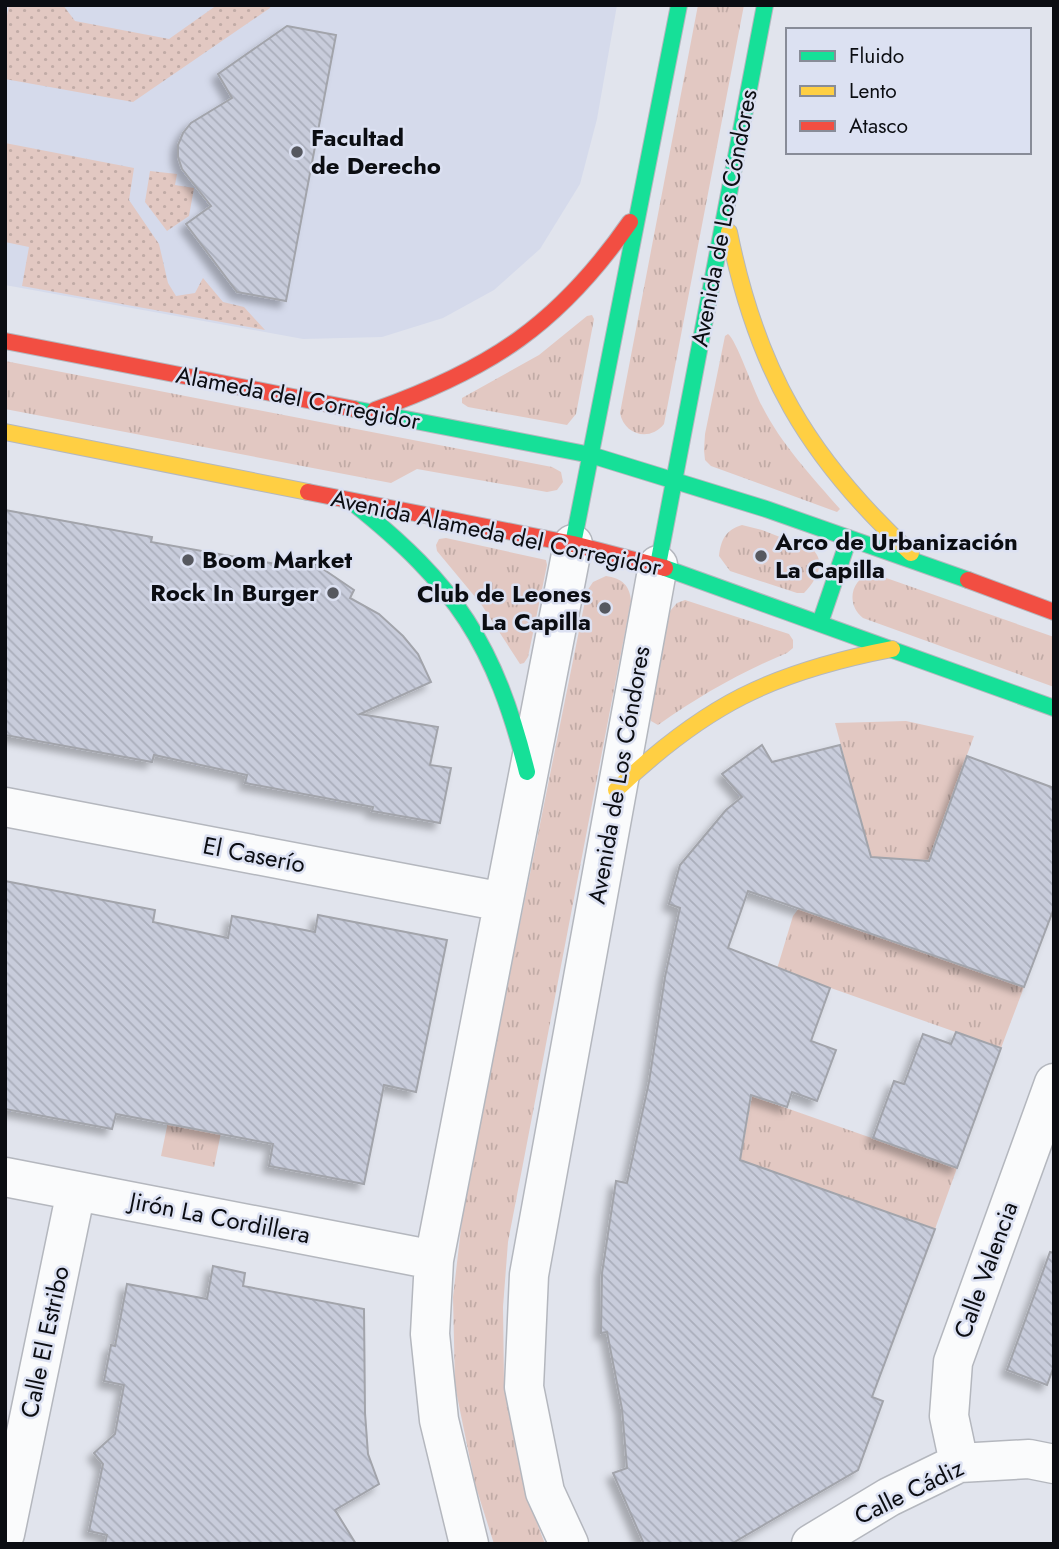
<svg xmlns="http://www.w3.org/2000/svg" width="1059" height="1549" viewBox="0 0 1059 1549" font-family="Jost,sans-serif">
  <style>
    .built { fill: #d5daeb }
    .grass { fill: url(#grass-tufts) }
    .park { fill: url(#park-dots) }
    .building { fill: url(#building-back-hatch); stroke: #a2a4ab; stroke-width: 2; filter: url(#shadow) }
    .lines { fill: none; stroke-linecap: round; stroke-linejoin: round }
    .street-casing { stroke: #b4b7be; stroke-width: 41 }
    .fast-casing { stroke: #b4b7be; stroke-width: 18 }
    .slow-casing { stroke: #b4b7be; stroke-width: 18 }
    .jam-casing { stroke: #b4b7be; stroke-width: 18 }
    .street { stroke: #fafbfc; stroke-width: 38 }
    .fast { stroke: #16e098; stroke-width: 16 }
    .slow { stroke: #ffcf43; stroke-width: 16 }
    .jam { stroke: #f24e42; stroke-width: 16 }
    .poi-dot { fill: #56585f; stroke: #dce1f2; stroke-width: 2.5 }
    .labels { text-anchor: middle; stroke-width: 5; stroke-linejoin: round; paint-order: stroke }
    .poi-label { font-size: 24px; font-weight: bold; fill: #0b0d12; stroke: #dce1f2; text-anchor: start }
    .street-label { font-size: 24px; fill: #0b0d12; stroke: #dce1f2 }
  </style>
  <defs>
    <pattern id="grass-tufts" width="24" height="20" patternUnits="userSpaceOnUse" patternTransform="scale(1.75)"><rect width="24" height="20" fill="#e2c8c2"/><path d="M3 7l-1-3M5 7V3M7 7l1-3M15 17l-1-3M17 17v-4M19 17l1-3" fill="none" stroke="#c1aba6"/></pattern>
    <pattern id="park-dots" width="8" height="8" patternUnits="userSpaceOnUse" patternTransform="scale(1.75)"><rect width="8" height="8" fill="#e2c8c2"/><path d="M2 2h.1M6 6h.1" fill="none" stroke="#c1aba6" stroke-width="1.8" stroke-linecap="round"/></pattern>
    <pattern id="building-back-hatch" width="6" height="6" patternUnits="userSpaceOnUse" patternTransform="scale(1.75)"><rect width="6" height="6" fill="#c8ccdb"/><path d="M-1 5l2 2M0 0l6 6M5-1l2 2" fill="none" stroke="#aaaebb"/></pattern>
    <filter id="shadow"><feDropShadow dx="-6" dy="6" stdDeviation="3.5" flood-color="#0004"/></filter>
  </defs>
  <rect width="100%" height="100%" fill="#e1e4ed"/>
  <!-- built -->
  <path class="built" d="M5 5H617L597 119 580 184 540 249 494 290 443 318 382 337 303 339 5 285Z"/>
  <!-- grass -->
  <path class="grass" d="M698 5H744L664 424C650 442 624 435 620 413Z
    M592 315 594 319 576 414 567 425 468 407 462 403V398L539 355 587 316Z
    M728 334C736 339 754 392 762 406 781 444 812 477 840 509L837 512 711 466 705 460 704 450 705 434 725 336Z
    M5 361 552 467 561 472 563 482 557 490 547 492 417 469 391 483 5 409Z
    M742 525 762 530 813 550C827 563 815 582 804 593H797L730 571 719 556C721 539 726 530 742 525Z
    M446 538 546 560 547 565 528 657 524 663 520 664 481 604 437 551 436 545 439 539Z
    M872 573 1054 637V687L863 618C846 605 850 579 872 573Z
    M606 576C621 578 630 585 631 601L508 1242 503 1307 504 1382 526 1494 545 1544H494L475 1484 455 1386 453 1297 462 1220 476 1142 587 591 593 582Z
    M685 600 789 634 793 640V648L787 653C739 673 701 695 658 725L651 721 650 713 670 611 677 603Z
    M906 721 974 736 926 866 908 859 871 857 835 723Z
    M799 908 1024 987 1001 1048 777 969 793 916Z
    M188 1024 241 1034 214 1167 161 1156Z
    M752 1096 957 1168 935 1229 740 1160Z"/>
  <!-- park -->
  <path class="park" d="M9 5H63L75 21 169 39 217 5H271L270 8 133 102 5 79V26Z
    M5 143 134 168 129 200 159 244 168 283 176 296 195 293 203 278 223 302 244 307 265 330 22 286 29 247 5 242Z
    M150 171 177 174 175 185 194 188 189 216 167 231 145 202Z"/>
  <!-- building -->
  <path class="building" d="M287 26 336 35 286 301 237 292 186 224 211 206 182 169 178 157V145L183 133 191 123 232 98 218 74Z
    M5 510 152 537 151 542 276 564 278 557 317 565 354 590 350 598 379 614 403 636 418 654 431 682 360 714 438 727 430 765 451 768 440 823 372 811 373 807 245 783 247 775 154 755 152 762 5 735Z
    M762 745 772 762 840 745 871 857 929 861 967 756 1054 788V908L1024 987 748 891 728 948 830 988 811 1041 836 1050 817 1101 792 1092 787 1107 751 1095 740 1160 935 1229 872 1397 883 1401 858 1470 731 1544H644L613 1473 627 1468 622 1409 607 1332 601 1333 602 1273 616 1181 627 1183 649 1082 665 977 680 908 669 904 680 865 726 810 742 797 722 774Z
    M5 881 155 910 153 922 228 938 232 916 315 932 318 915 447 940 416 1092 384 1085 364 1184 269 1166 273 1144 116 1114 112 1129 5 1109Z
    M956 1032 1001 1048 957 1168 873 1138 894 1081 904 1084 923 1034 951 1044Z
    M1050 1252 1054 1253V1366L1047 1385 1007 1370Z
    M213 1266 245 1273 243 1286 364 1309 365 1413 368 1454 379 1484 335 1510 356 1544H105L107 1535 89 1531 103 1464 94 1453 115 1434 124 1385 104 1381 111 1345 115 1346 127 1284 207 1299Z"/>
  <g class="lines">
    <!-- street casing -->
    <g class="street-casing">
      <path id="street" d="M5 807 503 902
        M5 1177 434 1260
        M959 1463 949 1416 953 1362 1054 1083
        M5 1534 76 1191
        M469 1544 439 1420 430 1334 434 1260 573 544
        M569 1544 545 1492 524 1387 529 1275 658 565
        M811 1544 889 1497 959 1463 1029 1459 1054 1464"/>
    </g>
    <!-- fast casing -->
    <g class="fast-casing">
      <path id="fast" d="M354 409 591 455 766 509 968 580
        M353 503C456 585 495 644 527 772
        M573 544 679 5
        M658 565 765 5
        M665 568 1054 708
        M820 623 849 538"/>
    </g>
    <!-- slow casing -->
    <g class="slow-casing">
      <path id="slow" d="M729 232C757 370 807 457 911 553
        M5 432 308 492
        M616 790C705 705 772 672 892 649"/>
    </g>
    <!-- jam casing -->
    <g class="jam-casing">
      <path id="jam" d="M5 341 354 409
        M375 410C491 369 559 324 630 222
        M308 492 573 544 665 568
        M968 580 1054 612"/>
    </g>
    <!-- street -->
    <use href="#street" class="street"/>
    <!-- fast -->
    <use href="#fast" class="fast"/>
    <!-- slow -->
    <use href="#slow" class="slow"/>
    <!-- jam -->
    <use href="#jam" class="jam"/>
  </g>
  <!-- markers -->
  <g class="poi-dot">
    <circle cx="297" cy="152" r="7"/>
    <circle cx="761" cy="556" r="7"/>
    <circle cx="188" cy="560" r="7"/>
    <circle cx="333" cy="593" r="7"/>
    <circle cx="605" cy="608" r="7"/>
  </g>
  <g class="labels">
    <!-- poi labels -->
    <g class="poi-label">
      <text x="311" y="146">Facultad<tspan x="311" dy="28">de Derecho</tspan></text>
      <text x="775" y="550">Arco de Urbanización<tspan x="775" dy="28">La Capilla</tspan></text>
      <text x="202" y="568">Boom Market</text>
      <text x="319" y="601" text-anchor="end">Rock In Burger</text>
      <text x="591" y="602" text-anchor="end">Club de Leones<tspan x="591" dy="28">La Capilla</tspan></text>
    </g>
    <!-- street labels -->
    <g class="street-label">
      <text transform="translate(724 218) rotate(-79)" y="8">Avenida de Los Cóndores</text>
      <text transform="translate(298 398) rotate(11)" y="8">Alameda del Corregidor</text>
      <text transform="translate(496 533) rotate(12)" y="8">Avenida Alameda del Corregidor</text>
      <text transform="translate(619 775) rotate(-80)" y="8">Avenida de Los Cóndores</text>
      <text transform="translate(254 855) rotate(11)" y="8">El Caserío</text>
      <text transform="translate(220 1218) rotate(11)" y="8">Jirón La Cordillera</text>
      <text transform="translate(986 1270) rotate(-70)" y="8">Calle Valencia</text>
      <text transform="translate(45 1342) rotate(-78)" y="8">Calle El Estribo</text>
      <text transform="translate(909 1492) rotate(-26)" y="8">Calle Cádiz</text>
    </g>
  </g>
  <!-- border -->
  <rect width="1059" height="1549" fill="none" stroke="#0b0d12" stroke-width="14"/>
  <!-- legend -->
  <rect x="786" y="28" width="245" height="126" fill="#dce1f2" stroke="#888c98" stroke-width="2"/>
  <rect x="800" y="51" width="35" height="10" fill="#16e098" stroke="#888c98" stroke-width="2"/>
  <text x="849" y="63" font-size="21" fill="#0b0d12">Fluido</text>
  <rect x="800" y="86" width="35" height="10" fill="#ffcf43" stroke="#888c98" stroke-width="2"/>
  <text x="849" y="98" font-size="21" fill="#0b0d12">Lento</text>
  <rect x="800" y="121" width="35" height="10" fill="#f24e42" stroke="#888c98" stroke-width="2"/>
  <text x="849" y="133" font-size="21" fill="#0b0d12">Atasco</text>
</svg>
